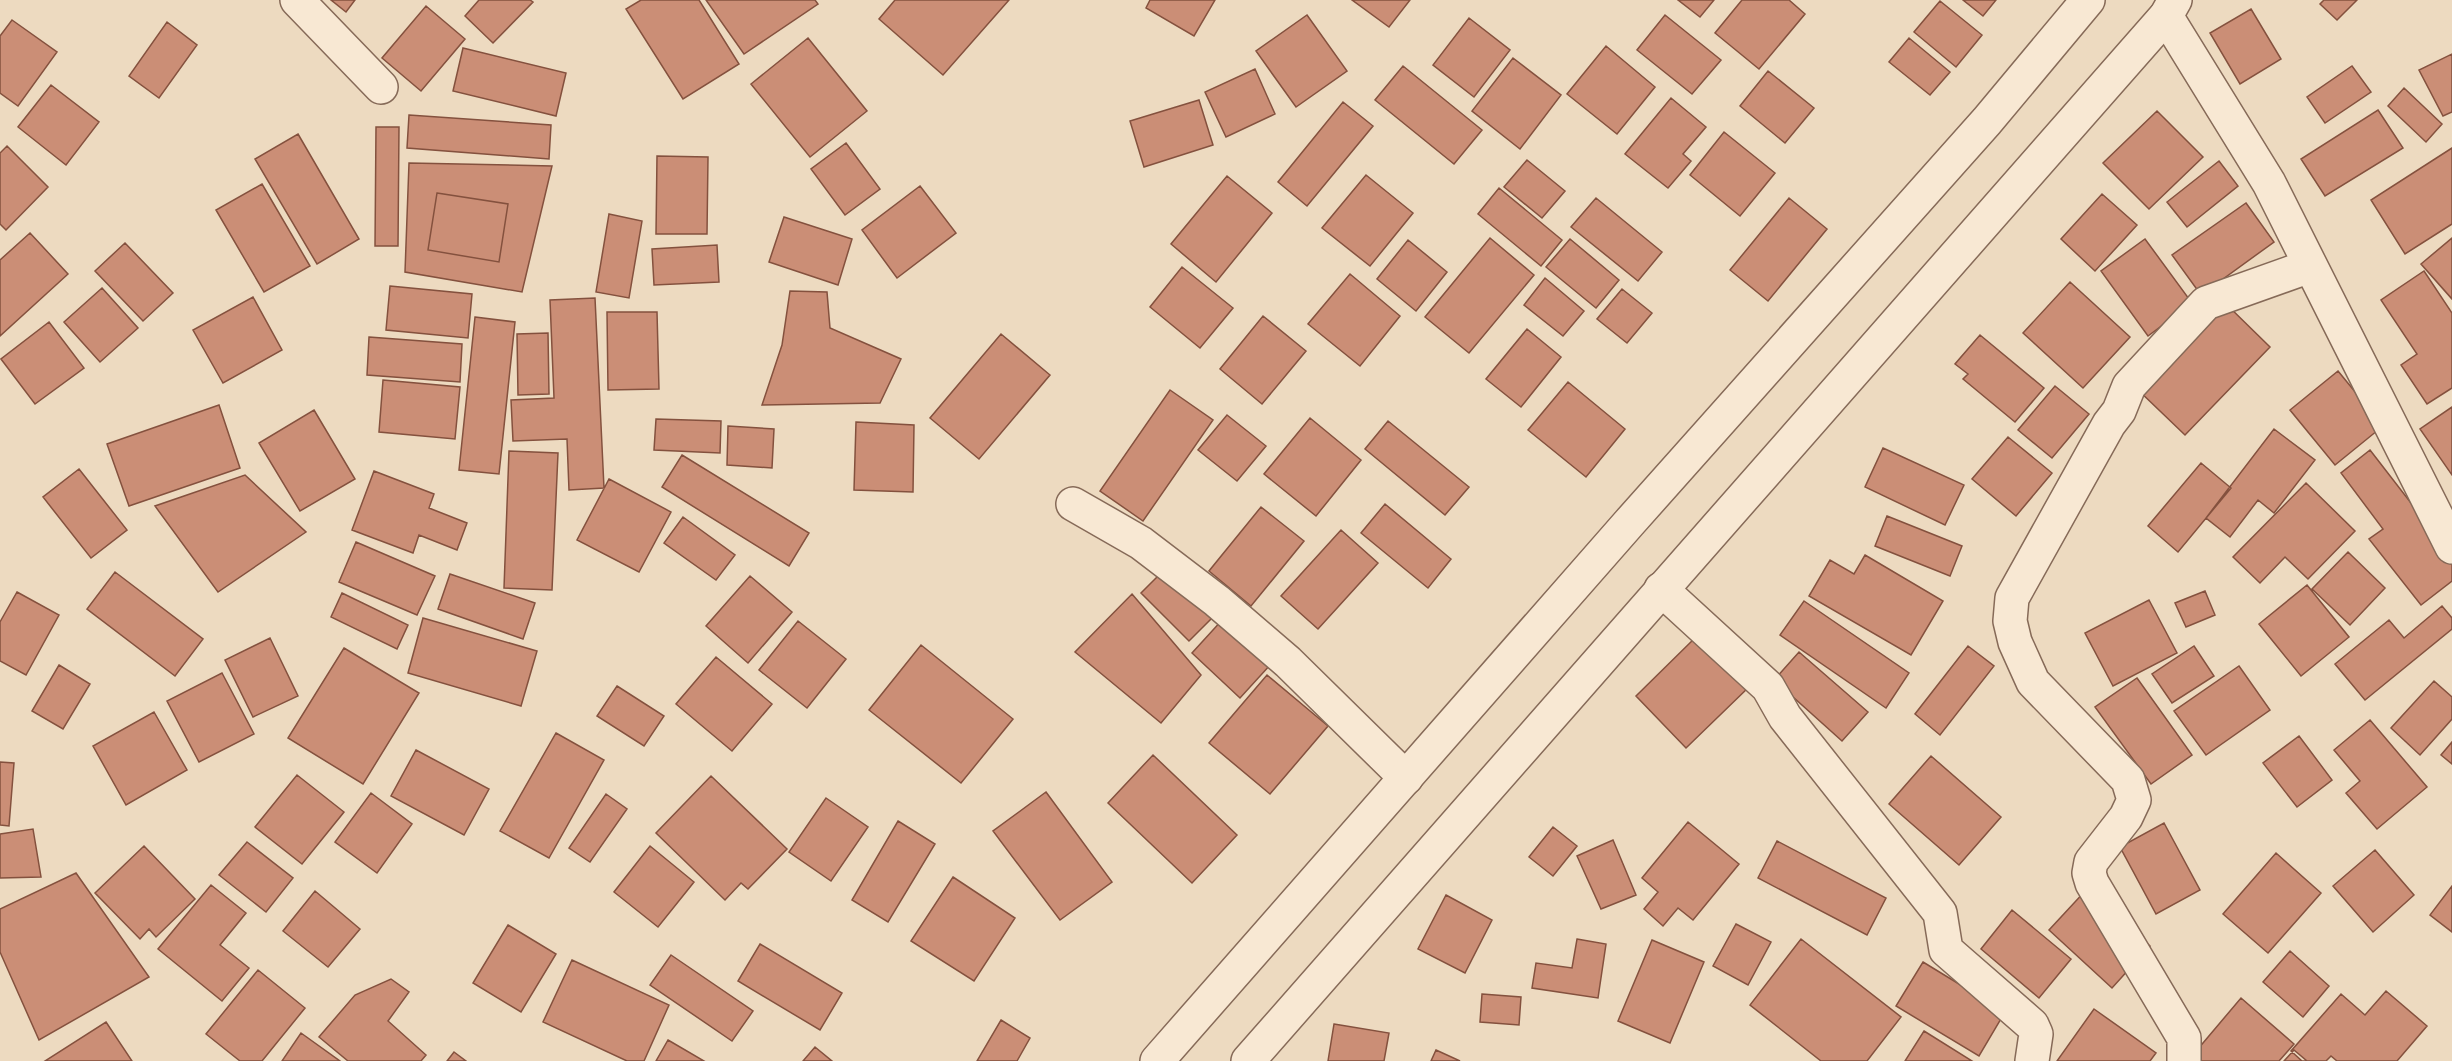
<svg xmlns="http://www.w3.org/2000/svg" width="2452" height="1061" viewBox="0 0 2452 1061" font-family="'Playfair Display',serif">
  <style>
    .building { fill: #cb8e76; stroke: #84513e; stroke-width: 1.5; fill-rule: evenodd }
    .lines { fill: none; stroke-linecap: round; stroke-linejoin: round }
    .minor-casing { stroke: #866a58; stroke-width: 36 }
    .tertiary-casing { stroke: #866a58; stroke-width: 36 }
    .minor { stroke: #f8e8d3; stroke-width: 33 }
    .tertiary { stroke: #f8e8d3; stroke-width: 33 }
  </style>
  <rect width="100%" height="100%" fill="#eddac0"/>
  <!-- building -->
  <path class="building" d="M331 0H355L346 12Z
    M479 0H530L533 2 493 43 465 16Z
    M641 0H699L739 64 683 99 626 9Z
    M706 0H815L818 4 744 54Z
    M895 0H1009L943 75 879 19Z
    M1150 0H1215L1194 36 1146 8Z
    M1352 0H1410L1389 27Z
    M1678 0H1714L1700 17Z
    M1742 0H1789L1805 14 1759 69 1715 33Z
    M1963 0H1996L1983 16Z
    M2324 0H2357L2337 20 2320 4Z
    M1940 1 1982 35 1956 67 1914 32Z
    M426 6 465 39 421 91 382 58Z
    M2251 9 2281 59 2240 84 2210 33Z
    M1307 15 1347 71 1296 107 1256 51Z
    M1665 15 1721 60 1692 94 1637 50Z
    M1469 18 1510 50 1474 97 1433 65Z
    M12 20 57 52 18 106 0 93V36Z
    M167 22 197 45 159 98 129 76Z
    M808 38 867 111 810 157 751 84Z
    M1909 38 1950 72 1930 95 1889 62Z
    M1606 46 1655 87 1617 134 1567 94Z
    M463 48 566 73 556 116 453 91Z
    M2452 54V112L2443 116 2419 70Z
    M1513 58 1561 95 1520 149 1472 111Z
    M1403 66 1482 130 1454 164 1375 100Z
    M2352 66 2371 92 2325 123 2307 97Z
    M1255 69 1275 114 1226 137 1205 92Z
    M1768 71 1814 108 1785 143 1740 106Z
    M51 85 99 122 66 165 18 127Z
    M2404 88 2442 124 2426 142 2388 106Z
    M1671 98 1706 127 1683 154 1691 161 1668 188 1625 154Z
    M1199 100 1213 145 1144 167 1130 121Z
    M1343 102 1373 126 1307 206 1278 182Z
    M2378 110 2403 148 2325 196 2301 159Z
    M2157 111 2203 157 2149 209 2103 163Z
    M409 115 551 125 549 159 407 148Z
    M376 127H399L398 246H375Z
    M1724 132 1775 173 1740 216 1690 175Z
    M298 134 359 239 317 264 255 159Z
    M846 143 880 189 845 215 811 169Z
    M7 146 48 187 6 230 0 224V153Z
    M2452 148V224L2405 254 2371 200Z
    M657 156 708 157 707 234H656Z
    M1527 160 1565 191 1542 218 1504 187Z
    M2219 161 2238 186 2187 227 2167 202Z
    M409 163 552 166 522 292 405 272ZM437 193 508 204 499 262 428 250Z
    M1366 175 1413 213 1370 266 1322 228Z
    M1227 176 1272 213 1216 282 1171 244Z
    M262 184 310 266 264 292 216 210Z
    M920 186 956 233 897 278 862 230Z
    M1499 188 1562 240 1541 266 1478 214Z
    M437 193 508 204 499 262 428 250Z
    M2102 194 2137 225 2095 271 2061 239Z
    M1596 198 1662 252 1638 281 1571 227Z
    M1789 198 1827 229 1768 301 1730 270Z
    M2246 203 2274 242 2201 295 2172 255Z
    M609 214 642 221 629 298 596 292Z
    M784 217 852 239 838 285 769 262Z
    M30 233 68 274 0 336V260Z
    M1490 238 1534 275 1469 353 1425 317Z
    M2452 238V299L2421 264Z
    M1570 239 1619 280 1596 308 1546 267Z
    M2145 239 2192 303 2148 336 2101 271Z
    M1408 240 1447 272 1416 311 1377 279Z
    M125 243 173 293 143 321 95 271Z
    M717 245 719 282 654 285 652 249Z
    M1182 267 1233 308 1200 348 1150 307Z
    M2424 271 2452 313V388L2427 404 2401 365 2417 354 2381 300Z
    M1350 274 1400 316 1360 366 1308 324Z
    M1545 278 1584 311 1563 336 1524 305Z
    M2070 282 2130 337 2083 388 2023 333Z
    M390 286 472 294 468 338 386 330Z
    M102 288 138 328 100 362 64 322Z
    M1622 289 1652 313 1627 343 1597 319Z
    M790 291 827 292 830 328 901 359 880 403 762 405 782 345Z
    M253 297 282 350 223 383 193 330Z
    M595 298 604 488 569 490 567 439 513 441 511 400 554 398 550 300Z
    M2222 300 2270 347 2185 435 2136 388Z
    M607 312H657L659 389 608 390Z
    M1263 316 1306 351 1262 404 1220 369Z
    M475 317 515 322 499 474 459 470Z
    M49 322 84 368 35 404 1 359Z
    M1527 329 1561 357 1521 407 1486 379Z
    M548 333 549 394 518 395 517 334Z
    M1001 334 1050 375 979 459 930 418Z
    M1980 335 2044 388 2015 422 1963 379 1968 374 1955 364Z
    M369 337 462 344 460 382 367 375Z
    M2338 371 2383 426 2335 465 2290 410Z
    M383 380 460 387 455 439 379 432Z
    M1568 382 1625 429 1586 477 1528 430Z
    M2055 386 2089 414 2052 458 2018 430Z
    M1170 390 1213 420 1143 521 1100 491Z
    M219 405 240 468 129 506 107 444Z
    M2452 407V475L2420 429Z
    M314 410 355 479 300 511 259 443Z
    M1227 415 1266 446 1237 481 1198 450Z
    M1310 418 1361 460 1316 516 1264 474Z
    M656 419 721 421 720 453 654 450Z
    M1388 421 1469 487 1445 515 1365 449Z
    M856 422 914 425 913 492 854 490Z
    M728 426 774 429 772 468 727 465Z
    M2274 429 2315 460 2274 513 2258 500 2230 537 2206 518Z
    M2008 437 2052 473 2016 516 1972 479Z
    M1883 448 1964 485 1945 525 1865 487Z
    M2370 450 2452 556V581L2421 605 2369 539 2383 529 2341 473Z
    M509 451 558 453 552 590 504 588Z
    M682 455 809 533 789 566 662 487Z
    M2201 463 2231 488 2178 552 2148 526Z
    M79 469 127 530 91 558 43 497Z
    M374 471 434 494 429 508 467 523 457 550 419 535 413 553 352 530Z
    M245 475 306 532 218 592 155 506Z
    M609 479 671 512 639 572 577 540Z
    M2306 483 2355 531 2308 579 2285 557 2260 583 2233 557Z
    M1385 504 1451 559 1428 588 1361 533Z
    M1261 507 1304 541 1251 606 1209 571Z
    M1887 516 1962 546 1950 576 1875 546Z
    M683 517 735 555 716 580 664 543Z
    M1341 530 1378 563 1318 629 1281 596Z
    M356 542 435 576 417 615 339 582Z
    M2348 552 2385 588 2350 625 2312 589Z
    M1865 555 1943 601 1911 655 1809 596 1830 560 1854 574Z
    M1164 570 1212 618 1189 641 1141 593Z
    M115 572 203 639 175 676 87 609Z
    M450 574 535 603 523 639 438 609Z
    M750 576 792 612 748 663 706 626Z
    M2307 585 2349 637 2301 676 2259 624Z
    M2205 591 2215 615 2186 627 2175 603Z
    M17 592 59 615 26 675 0 661V622Z
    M342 593 408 625 397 649 331 617Z
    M1132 594 1201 675 1161 723 1075 652Z
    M2149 600 2177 653 2113 686 2085 633Z
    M1804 601 1909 673 1886 708 1780 635Z
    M2442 606 2452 618V629L2365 700 2335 664 2389 620 2404 638Z
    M423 618 537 651 521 706 408 673Z
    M1223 619 1271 664 1240 698 1192 653Z
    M798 621 846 659 807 708 759 670Z
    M1701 632 1751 685 1686 748 1636 696Z
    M270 638 298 696 253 717 225 660Z
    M921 645 1013 719 961 783 869 710Z
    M1968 646 1994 666 1940 735 1915 714Z
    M2194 646 2214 676 2172 703 2152 674Z
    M344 648 419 693 363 784 288 738Z
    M1799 652 1868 712 1842 741 1774 680Z
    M716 657 772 704 732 751 676 704Z
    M59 665 90 684 63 729 32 711Z
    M2239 666 2270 710 2206 755 2174 711Z
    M222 673 254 734 199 762 167 701Z
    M1267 675 1328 726 1270 794 1209 743Z
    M2137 678 2192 755 2151 784 2095 707Z
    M2434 681 2452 697V719L2420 755 2391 728Z
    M617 686 664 716 644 746 597 716Z
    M154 712 187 770 126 805 93 746Z
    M2370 720 2427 787 2377 829 2346 793 2360 781 2334 750Z
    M556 733 604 760 549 858 500 831Z
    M2299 736 2332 780 2297 807 2263 763Z
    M2452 742V764L2441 755Z
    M416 750 489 789 464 835 391 796Z
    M1153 755 1237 835 1192 883 1108 803Z
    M1931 756 2001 817 1959 865 1889 804Z
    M0 762 14 763 9 826 0 825Z
    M297 775 344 812 302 864 255 827Z
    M711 776 787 849 748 889 741 883 725 900 656 833Z
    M1046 792 1112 882 1060 920 993 831Z
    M371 793 412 824 377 873 335 842Z
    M606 794 627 809 590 862 569 848Z
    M826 798 868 827 831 881 789 852Z
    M898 821 935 844 888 922 852 900Z
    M1688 822 1739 864 1693 920 1678 908 1663 926 1644 909 1658 892 1642 878Z
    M2164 823 2200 890 2156 914 2120 847Z
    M1553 827 1577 846 1553 876 1529 857Z
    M33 829 41 877 0 878V834Z
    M1613 840 1636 895 1601 909 1577 856Z
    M1777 841 1886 898 1867 935 1758 878Z
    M247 842 293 878 266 912 219 875Z
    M144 846 195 899 156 937 149 929 140 939 95 893Z
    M650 846 694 882 658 927 614 892Z
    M2375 850 2414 895 2373 932 2333 886Z
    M2276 853 2321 893 2268 953 2223 914Z
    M76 873 149 977 39 1040 0 952V909Z
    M953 877 1015 918 974 981 911 941Z
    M211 885 246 913 220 945 249 968 222 1001 158 949Z
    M2452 886V932L2430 915Z
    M2087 889 2150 946 2112 988 2049 930Z
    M315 891 360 929 328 967 283 931Z
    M1446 895 1492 920 1465 973 1418 949Z
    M2012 910 2071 959 2039 998 1981 949Z
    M1736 924 1771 942 1748 985 1713 966Z
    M508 925 556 954 521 1012 473 983Z
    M1577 939 1606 944 1598 998 1532 988 1536 963 1572 968Z
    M1801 939 1901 1017 1867 1061H1821L1750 1005Z
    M1652 940 1704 962 1670 1043 1618 1021Z
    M760 944 842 993 820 1030 738 981Z
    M2290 951 2329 986 2303 1017 2263 982Z
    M671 955 753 1011 732 1041 650 985Z
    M572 960 669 1005 644 1061H627L543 1022Z
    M1923 962 2005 1012 1979 1056 1896 1006Z
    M258 970 305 1008 262 1061H240L206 1034Z
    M391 979 409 992 388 1021 426 1055 421 1061H348L319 1037 355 995Z
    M2386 991 2427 1026 2397 1061H2337L2331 1056 2326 1061H2302L2291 1051 2341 994 2365 1015Z
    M1482 994 1521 997 1519 1025 1480 1022Z
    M2241 998 2294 1044 2279 1061H2197L2192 1056Z
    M2094 1009 2156 1053 2150 1061H2057Z
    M1001 1020 1030 1038 1017 1061H977Z
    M106 1022 132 1061H45Z
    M1334 1024 1389 1033 1384 1061H1328Z
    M1924 1031 1972 1061H1905Z
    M301 1033 340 1061H282Z
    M668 1040 704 1061H656Z
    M815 1047 832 1061H803Z
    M1436 1050 1460 1061H1431Z
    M2294 1050 2307 1061H2284Z
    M454 1052 466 1061H447Z"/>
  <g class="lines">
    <!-- minor casing -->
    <g class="minor-casing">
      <path id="minor" d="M297 0 381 87
        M2166 16 2269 183 2452 547
        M1073 504 1141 543 1217 601 1288 662 1406 778
        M1661 589 1768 687 1785 717 1940 913 1946 950 2032 1025 2036 1034 2032 1061
        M2184 1061V1038L2092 883 2089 873 2091 862 2126 817 2134 800 2128 780 2033 682 2015 642 2010 621 2012 598 2109 424 2119 411 2129 386 2206 303 2310 266"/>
    </g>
    <!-- tertiary casing -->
    <g class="tertiary-casing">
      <path id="tertiary" d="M1157 1061 1629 523 1987 121 2088 0
        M1248 1061 2166 16 2175 0"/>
    </g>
    <!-- minor -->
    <use href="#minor" class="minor"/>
    <!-- tertiary -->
    <use href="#tertiary" class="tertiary"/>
  </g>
</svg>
